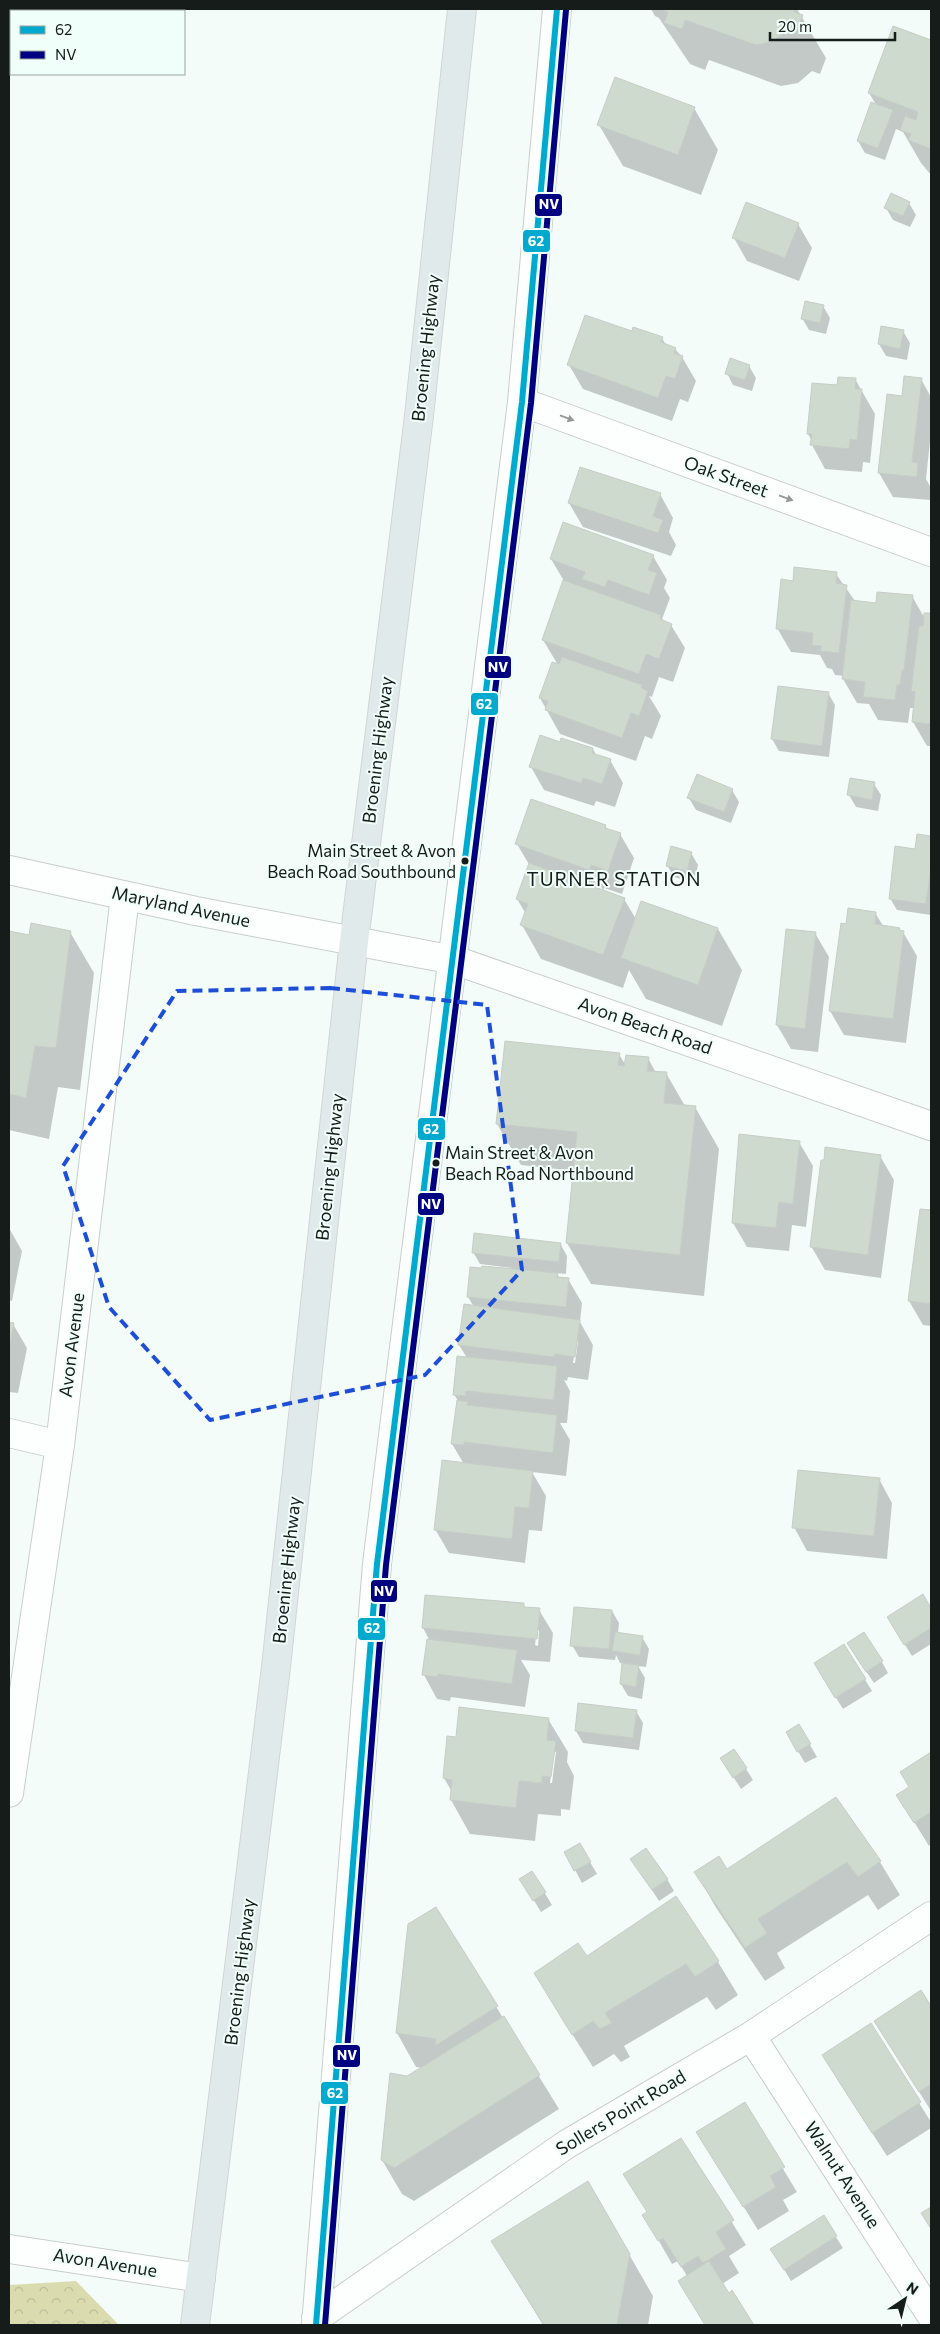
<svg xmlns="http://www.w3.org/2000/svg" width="940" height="2334" viewBox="0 0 940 2334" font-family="Commissioner,sans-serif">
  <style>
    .forest { fill: url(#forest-crowns) }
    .shadow { fill: #0003; fill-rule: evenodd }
    .building { fill: #cddacd; stroke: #c7cdc9 }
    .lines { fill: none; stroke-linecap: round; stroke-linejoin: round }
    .minor-casing { stroke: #c8cecc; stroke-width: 30 }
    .major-casing { stroke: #d1d5d3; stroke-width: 30 }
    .minor { stroke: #fdfffe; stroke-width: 28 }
    .major { stroke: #e1eaeb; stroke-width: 28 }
    .bus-1-casing { stroke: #f1fffa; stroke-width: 10 }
    .bus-2-casing { stroke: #f1fffa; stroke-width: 10 }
    .bus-1 { stroke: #00a9ce; stroke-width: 6 }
    .bus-2 { stroke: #000080; stroke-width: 6 }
    .oneway { fill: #959997 }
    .marked { fill: none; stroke: #1d4ed8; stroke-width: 4; stroke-dasharray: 10 6; stroke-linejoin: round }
    .bus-dot { fill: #161c1a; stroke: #f1fffa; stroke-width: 2 }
    .labels { text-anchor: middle; stroke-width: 4; stroke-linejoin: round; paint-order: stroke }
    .bus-label { font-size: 17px; fill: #161c1a; stroke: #f1fffa; text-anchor: end }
    .street-label { font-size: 18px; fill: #161c1a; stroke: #f1fffa }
    .neighbourhood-label { font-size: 19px; letter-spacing: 1px; fill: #161c1a; stroke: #f1fffa }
    .line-badge { stroke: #f1fffa; stroke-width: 2 }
    .badge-label { font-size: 14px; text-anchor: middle; font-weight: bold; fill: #fff }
  </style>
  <defs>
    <pattern id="forest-crowns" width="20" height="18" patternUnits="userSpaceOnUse" patternTransform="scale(1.25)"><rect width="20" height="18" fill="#dadcb0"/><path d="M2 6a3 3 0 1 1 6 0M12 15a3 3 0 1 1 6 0" fill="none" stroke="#babc97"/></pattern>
  </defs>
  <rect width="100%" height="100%" fill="#f4fcf9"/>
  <!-- forest -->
  <path class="forest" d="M76 2281 119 2325H9V2285Z"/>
  <!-- shadow -->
  <path class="shadow" d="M651 9H797L826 58 820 74 812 71 798 83 781 86 709 60 705 70 690 64 659 18 655 16Z
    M893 27 931 41V175L921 163 903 132 896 129 885 160 865 153 858 141 877 106 869 93Z
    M694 108 718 150 701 195 623 166 599 125Z
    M909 203 916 215 910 227 893 220 886 208Z
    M798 224 812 248 799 281 747 261 734 238Z
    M823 306 830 318 826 334 809 330 802 318Z
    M882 327 903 331 910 343 907 360 886 356 879 344Z
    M662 338 666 345 675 349 682 357 696 381 688 402 680 399 672 421 583 389 569 365Z
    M749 366 756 378 752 391 733 385 727 373Z
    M855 379 875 414 870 463 863 462 862 472 825 469 812 445V441L808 434 838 387Z
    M921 379 931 397V432L926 479 931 488 930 500 893 497 879 473Z
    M660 494 673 518 669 532 676 545 671 556 583 527 569 503Z
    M653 556 667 580 664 588 670 598 662 619 671 625 685 648 673 682 659 677 652 697 649 696 661 716 652 739 645 736 636 761 560 734 540 698 558 665 543 640 564 581 551 559Z
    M836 574 855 601 877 604 912 596 925 619V614L931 615V746H927L913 722 915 708H910L908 723 878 720 869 704 857 703 843 679 844 676 835 675 832 669 827 668 820 655 791 652 777 628 794 582Z
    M828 693 835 705 829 757 779 751 772 739Z
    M561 743 593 749 596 755 610 760 623 783 615 807 596 801 594 806 544 790 531 767Z
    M874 784 881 795 878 811 856 807 849 795Z
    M732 790 739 802 731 823 696 810 689 798Z
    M605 826 608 830 620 834 634 858 622 894 604 888 603 891 624 899 636 919 718 929 742 970 722 1026 646 999 629 970 623 988 541 959 522 925 526 914 517 899 530 866 517 844ZM587 864 603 890H600L585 865Z
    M918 835 931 837V915L897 910 890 898 916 851Z
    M691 853 698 865 694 883 674 877 667 865Z
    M875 913 884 927 899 929 903 932 917 956 906 1043 844 1035 830 1011 847 926Z
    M9 932 30 937 70 932 94 973 80 1090 58 1087 49 1139 9 1130Z
    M815 933 829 957 818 1052 791 1049 777 1025Z
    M619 1054 626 1066 648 1058 656 1073H666L685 1106 695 1107 719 1149 704 1296 591 1284 567 1243 575 1171 521 1165 497 1124Z
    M741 1136 799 1142 813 1166 806 1227 792 1225 789 1251 747 1247 733 1223Z
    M880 1156 894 1180 881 1278 825 1270 811 1246 825 1162Z
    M922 1210 931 1211V1326L923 1325 909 1301Z
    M9 1228 22 1251 12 1301 9 1300Z
    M561 1245 567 1256 566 1274 556 1273 560 1278 568 1279 582 1303 580 1322 593 1345 588 1380 568 1377 567 1381 564 1380 570 1391 567 1423H560L570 1440 566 1476 532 1472 546 1496 542 1531 529 1530 525 1563 449 1553 435 1529 464 1464 452 1444 458 1401 454 1394 467 1358 459 1345 474 1307 468 1297 512 1270V1268L480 1264 473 1252ZM576 1341H578L575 1363H573Z
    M9 1323 13 1324 27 1348 18 1393 9 1392Z
    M879 1479 892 1503 887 1559 807 1551 794 1527Z
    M426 1596 523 1604 526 1609 539 1610 553 1633 550 1662 521 1660 530 1675 525 1707 451 1697 450 1701 437 1699 424 1675 430 1641 423 1628ZM537 1628 539 1631 538 1646 535 1645Z
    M922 1596 931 1610V1644L912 1656 895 1629Z
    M612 1611 619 1623 618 1634 642 1637 649 1649 646 1667 638 1666 645 1678 642 1699 628 1696 621 1684 623 1663H620L616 1655 615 1660 579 1657 572 1645Z
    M844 1646 872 1691 843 1709 822 1675Z
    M855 1655 882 1662 888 1673 874 1683Z
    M579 1704 636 1711 643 1723 639 1750 583 1743 576 1731Z
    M548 1719 568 1752 567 1762 574 1776 570 1810 561 1809V1816L538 1814 535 1841 470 1834 451 1800 452 1792 444 1778 457 1738ZM553 1750 556 1752 552 1783H550Z
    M799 1726 817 1757 805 1763 787 1733Z
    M734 1750 753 1780 741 1789 729 1770Z
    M931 1753V1844L929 1846 898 1796 910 1788 901 1772Z
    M836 1799 880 1862 900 1895 878 1910 868 1895 777 1953 785 1968 765 1981 715 1906 696 1872 727 1871Z
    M580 1845 597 1874 582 1883 566 1853Z
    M632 1859 667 1879 674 1891 659 1901Z
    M532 1872 552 1905 541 1912 528 1891Z
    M676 1898 718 1962 738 1995 716 2010 707 1997 624 2046 630 2057 621 2062 614 2054 593 2067 555 2007 586 1958Z
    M436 1909 559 2109 414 2201 402 2194 382 2160 408 2078 424 2068 416 2067 397 2033Z
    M921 1992 931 2008V2111L876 2022Z
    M870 2025 931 2122V2128L887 2156 837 2079Z
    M744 2104 797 2192 783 2200 789 2211 758 2230 712 2156Z
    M681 2140 746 2245 729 2256 739 2273 722 2284 728 2294 732 2292 753 2325H706L680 2281 687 2276 678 2261 672 2264 644 2215 648 2213Z
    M588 2183 653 2296 648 2325H543L492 2241Z
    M823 2217 843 2248 791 2281 779 2261Z"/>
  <!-- building -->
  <path class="building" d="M661 9H794V12L803 15 796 33 787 30 774 41 756 45 685 20 682 29 664 23 668 12Z
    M893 26 931 40V149L908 140 911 134 900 130 905 116 916 120 918 112 868 93Z
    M615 77 695 107 678 155 597 125Z
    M871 102 893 110 878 148 857 141Z
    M891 193 910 202 903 216 884 208Z
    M746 202 799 223 785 258 732 238Z
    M805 301 824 305 820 323 801 319Z
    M585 315 632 331 633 327 663 337 661 342 676 348 674 353 683 356 675 379 666 376 658 398 567 365Z
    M881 326 904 330 900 349 878 344Z
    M730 358 750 365 745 380 725 374Z
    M904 376 922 378 912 462 918 463 917 477 878 473 887 394 902 396Z
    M838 377 856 378 855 389H862L857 440 850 439 849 449 810 445 812 434H807L812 383 837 385Z
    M580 467 661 493 653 516 663 520 658 533 568 503Z
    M563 522 654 555 648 570 657 573 649 595 608 580 605 587 582 579 585 572 550 559Z
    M794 567 837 572 836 583 847 585 839 653 820 651 821 646 812 645 813 633 776 629 781 579 793 581Z
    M563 580 661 615 660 619 672 624 659 659 646 654 639 674 542 640Z
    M877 592 913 595 904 670H902L900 685H897L895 700 863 697 865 682 842 679 851 600 876 603Z
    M924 613H931V724L912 722 915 692 911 691 919 626H923Z
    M562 657 642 685 641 688 648 691 639 716 631 713 622 738 545 710 548 701 539 698 552 662 559 664Z
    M778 686 829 692 822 746 771 739Z
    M540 735 560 742 561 738 593 748 592 753 611 759 602 784 583 778 581 783 529 767Z
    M697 774 733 789 724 812 687 798Z
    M850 778 875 782 872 800 847 795Z
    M531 799 606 825 605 828 621 833 608 871 591 865 589 870 515 844Z
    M917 834 931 836V866L926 904 889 899 895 846 915 849Z
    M671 846 692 852 687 871 666 866Z
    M529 863 625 898 603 955 520 925 528 904 516 899Z
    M641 901 718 928 698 985 621 958Z
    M848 908 876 912 875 924 900 928 899 930 904 931 893 1019 829 1011 841 923 846 924Z
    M31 923 71 931 56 1048 35 1046 26 1098 9 1094V931L29 935Z
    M786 929 816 932 805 1029 776 1025Z
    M505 1041 620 1053 618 1065 624 1066 626 1055 649 1057 647 1071 667 1072 664 1103 696 1106 680 1255 566 1243 577 1132 496 1124Z
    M739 1134 800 1141 793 1204 779 1202 776 1228 732 1223Z
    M825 1147 881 1155 868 1255 810 1247 821 1160H824Z
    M920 1209 931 1210V1304L908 1301Z
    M474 1233 561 1243 559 1262 472 1253Z
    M482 1266 558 1273 557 1277 569 1278 566 1307 467 1297 470 1267 481 1268Z
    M464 1304 580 1320 575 1357 555 1354 554 1357 458 1345Z
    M9 1322 14 1323 9 1349Z
    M457 1356 557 1366 554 1400 466 1391V1396L453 1395Z
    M457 1400 468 1402 467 1405 557 1415 553 1453 464 1442V1445L451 1444Z
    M442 1460 533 1471 529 1508 515 1507 512 1539 434 1530Z
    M798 1470 880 1478 874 1536 792 1528Z
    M923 1594 931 1608V1628L904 1645 887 1617Z
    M425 1595 524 1603V1607L540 1608 537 1639 422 1628Z
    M574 1607 612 1610 609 1649 570 1646Z
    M615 1632 643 1636 640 1655 612 1651Z
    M864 1632 883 1661 866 1672 847 1643Z
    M427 1639 517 1650 512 1684 438 1674 437 1677 422 1675Z
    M844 1644 866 1679 835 1698 814 1663Z
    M622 1663 639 1665 636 1687 620 1684Z
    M578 1703 637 1710 633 1738 575 1731Z
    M459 1707 549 1718 547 1740 556 1741 551 1777 542 1776V1783L519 1781 516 1808 450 1800 452 1780 443 1778 447 1736 456 1737Z
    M799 1724 811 1744 797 1752 786 1732Z
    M734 1749 747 1768 733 1778 720 1758Z
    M931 1752V1812L914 1823 896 1795 909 1787 900 1772Z
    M836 1797 881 1861 858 1877 847 1862 758 1919 767 1933 745 1948 694 1872 719 1856 727 1869Z
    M580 1843 591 1862 574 1871 564 1852Z
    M646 1848 668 1879 652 1890 630 1859Z
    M532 1871 546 1892 533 1901 519 1879Z
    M676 1896 719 1961 695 1977 686 1964 605 2013 612 2023 600 2029 593 2021 572 2035 534 1973 578 1943 587 1956Z
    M436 1907 498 2006 435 2046 436 2039 396 2033 408 1924Z
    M921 1990 931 2006V2084L919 2092 874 2021Z
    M504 2016 540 2075 394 2168 381 2160 390 2073 407 2076Z
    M871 2023 921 2102 872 2133 822 2055Z
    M745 2102 785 2167 770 2176 776 2187 743 2207 696 2132Z
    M681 2138 734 2220 716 2232 726 2249 703 2263 698 2256 681 2267 663 2238 658 2241 642 2215 647 2212 623 2174Z
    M588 2181 630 2254 617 2325H544L491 2241Z
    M931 2207V2229L921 2213Z
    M824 2215 837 2236 784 2270 770 2249Z
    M709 2261 729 2293 732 2290 754 2325H705L678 2281Z"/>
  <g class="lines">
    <!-- minor casing -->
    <g class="minor-casing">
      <path id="minor" d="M522 402 931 552
        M9 870 196 911 454 960 931 1126
        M9 1433 60 1445
        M9 1793 60 1445 125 896
        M751 2036 931 2315
        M9 2249 201 2278
        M316 2318 567 2144 751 2036 931 1916
        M316 2325 377 1564 522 402 557 9"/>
    </g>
    <!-- major casing -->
    <g class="major-casing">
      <path id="major" d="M195 2325 276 1667 354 941 419 416 462 9"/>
    </g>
    <!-- minor -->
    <use href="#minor" class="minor"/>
    <!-- major -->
    <use href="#major" class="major"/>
    <!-- bus-1 casing -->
    <g class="bus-1-casing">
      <path id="bus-1" d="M316 2325 377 1564 522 402 557 9"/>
    </g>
    <!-- bus-2 casing -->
    <g class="bus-2-casing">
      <path id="bus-2" d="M325 2325 386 1565 531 403 566 10"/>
    </g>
    <!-- bus-1 -->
    <use href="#bus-1" class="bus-1"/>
    <!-- bus-2 -->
    <use href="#bus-2" class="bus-2"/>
  </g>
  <!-- one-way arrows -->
  <defs><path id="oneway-solid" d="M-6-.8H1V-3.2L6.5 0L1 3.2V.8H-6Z" transform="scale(1.25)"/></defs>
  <g class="oneway">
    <use href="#oneway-solid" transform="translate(567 418) rotate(20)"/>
    <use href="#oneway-solid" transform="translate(786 498) rotate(20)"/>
  </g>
  <!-- marked area -->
  <path class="marked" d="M330 988 487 1005 522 1270 425 1375 210 1420 109 1307 63 1166 177 991Z"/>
  <!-- markers -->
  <g class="bus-dot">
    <circle cx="465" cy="861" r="4.5"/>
    <circle cx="436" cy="1163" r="4.5"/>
  </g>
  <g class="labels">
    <!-- bus labels -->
    <g class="bus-label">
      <text x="456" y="857">Main Street &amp; Avon<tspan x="456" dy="21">Beach Road Southbound</tspan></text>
      <text x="445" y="1159" text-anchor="start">Main Street &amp; Avon<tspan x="445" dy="21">Beach Road Northbound</tspan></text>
    </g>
    <!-- street labels -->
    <g class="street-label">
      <text transform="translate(426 348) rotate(-84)" y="6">Broening Highway</text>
      <text transform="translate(726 477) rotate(20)" y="6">Oak Street</text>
      <text transform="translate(378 750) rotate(-83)" y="6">Broening Highway</text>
      <text transform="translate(181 907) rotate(12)" y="6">Maryland Avenue</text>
      <text transform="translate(645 1026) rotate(19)" y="6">Avon Beach Road</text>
      <text transform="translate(330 1167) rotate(-84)" y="6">Broening Highway</text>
      <text transform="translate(72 1345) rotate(-83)" y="6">Avon Avenue</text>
      <text transform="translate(287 1570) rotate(-84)" y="6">Broening Highway</text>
      <text transform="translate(240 1972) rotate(-83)" y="6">Broening Highway</text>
      <text transform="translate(621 2113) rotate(-31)" y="6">Sollers Point Road</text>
      <text transform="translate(842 2175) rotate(57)" y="6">Walnut Avenue</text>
      <text transform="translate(105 2263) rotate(9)" y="6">Avon Avenue</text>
    </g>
    <!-- neighbourhood labels -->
    <g class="neighbourhood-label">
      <text x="614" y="886">TURNER STATION</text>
    </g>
  </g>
  <g class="line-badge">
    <rect x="534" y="193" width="29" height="24" rx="5" fill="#000080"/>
    <rect x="522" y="229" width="29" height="24" rx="5" fill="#00a9ce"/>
    <rect x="484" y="655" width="28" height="24" rx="5" fill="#000080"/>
    <rect x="470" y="692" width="29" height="24" rx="5" fill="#00a9ce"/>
    <rect x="417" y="1117" width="29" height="24" rx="5" fill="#00a9ce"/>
    <rect x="417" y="1192" width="28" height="24" rx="5" fill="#000080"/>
    <rect x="370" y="1579" width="28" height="24" rx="5" fill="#000080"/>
    <rect x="357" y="1617" width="29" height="24" rx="5" fill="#00a9ce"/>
    <rect x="332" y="2044" width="29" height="24" rx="5" fill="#000080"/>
    <rect x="320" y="2081" width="29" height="24" rx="5" fill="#00a9ce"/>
  </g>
  <g class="badge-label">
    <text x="549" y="209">NV</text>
    <text x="536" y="246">62</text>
    <text x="498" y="672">NV</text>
    <text x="484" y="709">62</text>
    <text x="431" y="1134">62</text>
    <text x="431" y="1209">NV</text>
    <text x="384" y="1596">NV</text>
    <text x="372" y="1633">62</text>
    <text x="347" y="2060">NV</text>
    <text x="335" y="2098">62</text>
  </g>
  <!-- border -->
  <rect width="940" height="2334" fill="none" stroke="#161c1a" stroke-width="20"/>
  <!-- legend -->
  <rect x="10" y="10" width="175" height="65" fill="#f1fffa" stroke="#99a4a0"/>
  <rect x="20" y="26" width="25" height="8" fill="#00a9ce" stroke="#99a4a0"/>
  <text x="55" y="35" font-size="15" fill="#161c1a">62</text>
  <rect x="20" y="51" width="25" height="8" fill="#000080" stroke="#99a4a0"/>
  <text x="55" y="60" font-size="15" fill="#161c1a">NV</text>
  <!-- north arrow -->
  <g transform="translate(905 2299) rotate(35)" stroke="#f1fffa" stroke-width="4" paint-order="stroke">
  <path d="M0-4L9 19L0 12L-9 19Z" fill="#161c1a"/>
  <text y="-8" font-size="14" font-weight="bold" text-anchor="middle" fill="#161c1a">N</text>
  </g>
  <!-- scale -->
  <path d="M770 32v8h125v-8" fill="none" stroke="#161c1a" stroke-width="2.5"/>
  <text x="778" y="32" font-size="15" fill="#161c1a" stroke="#f1fffa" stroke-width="4" paint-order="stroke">20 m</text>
</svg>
